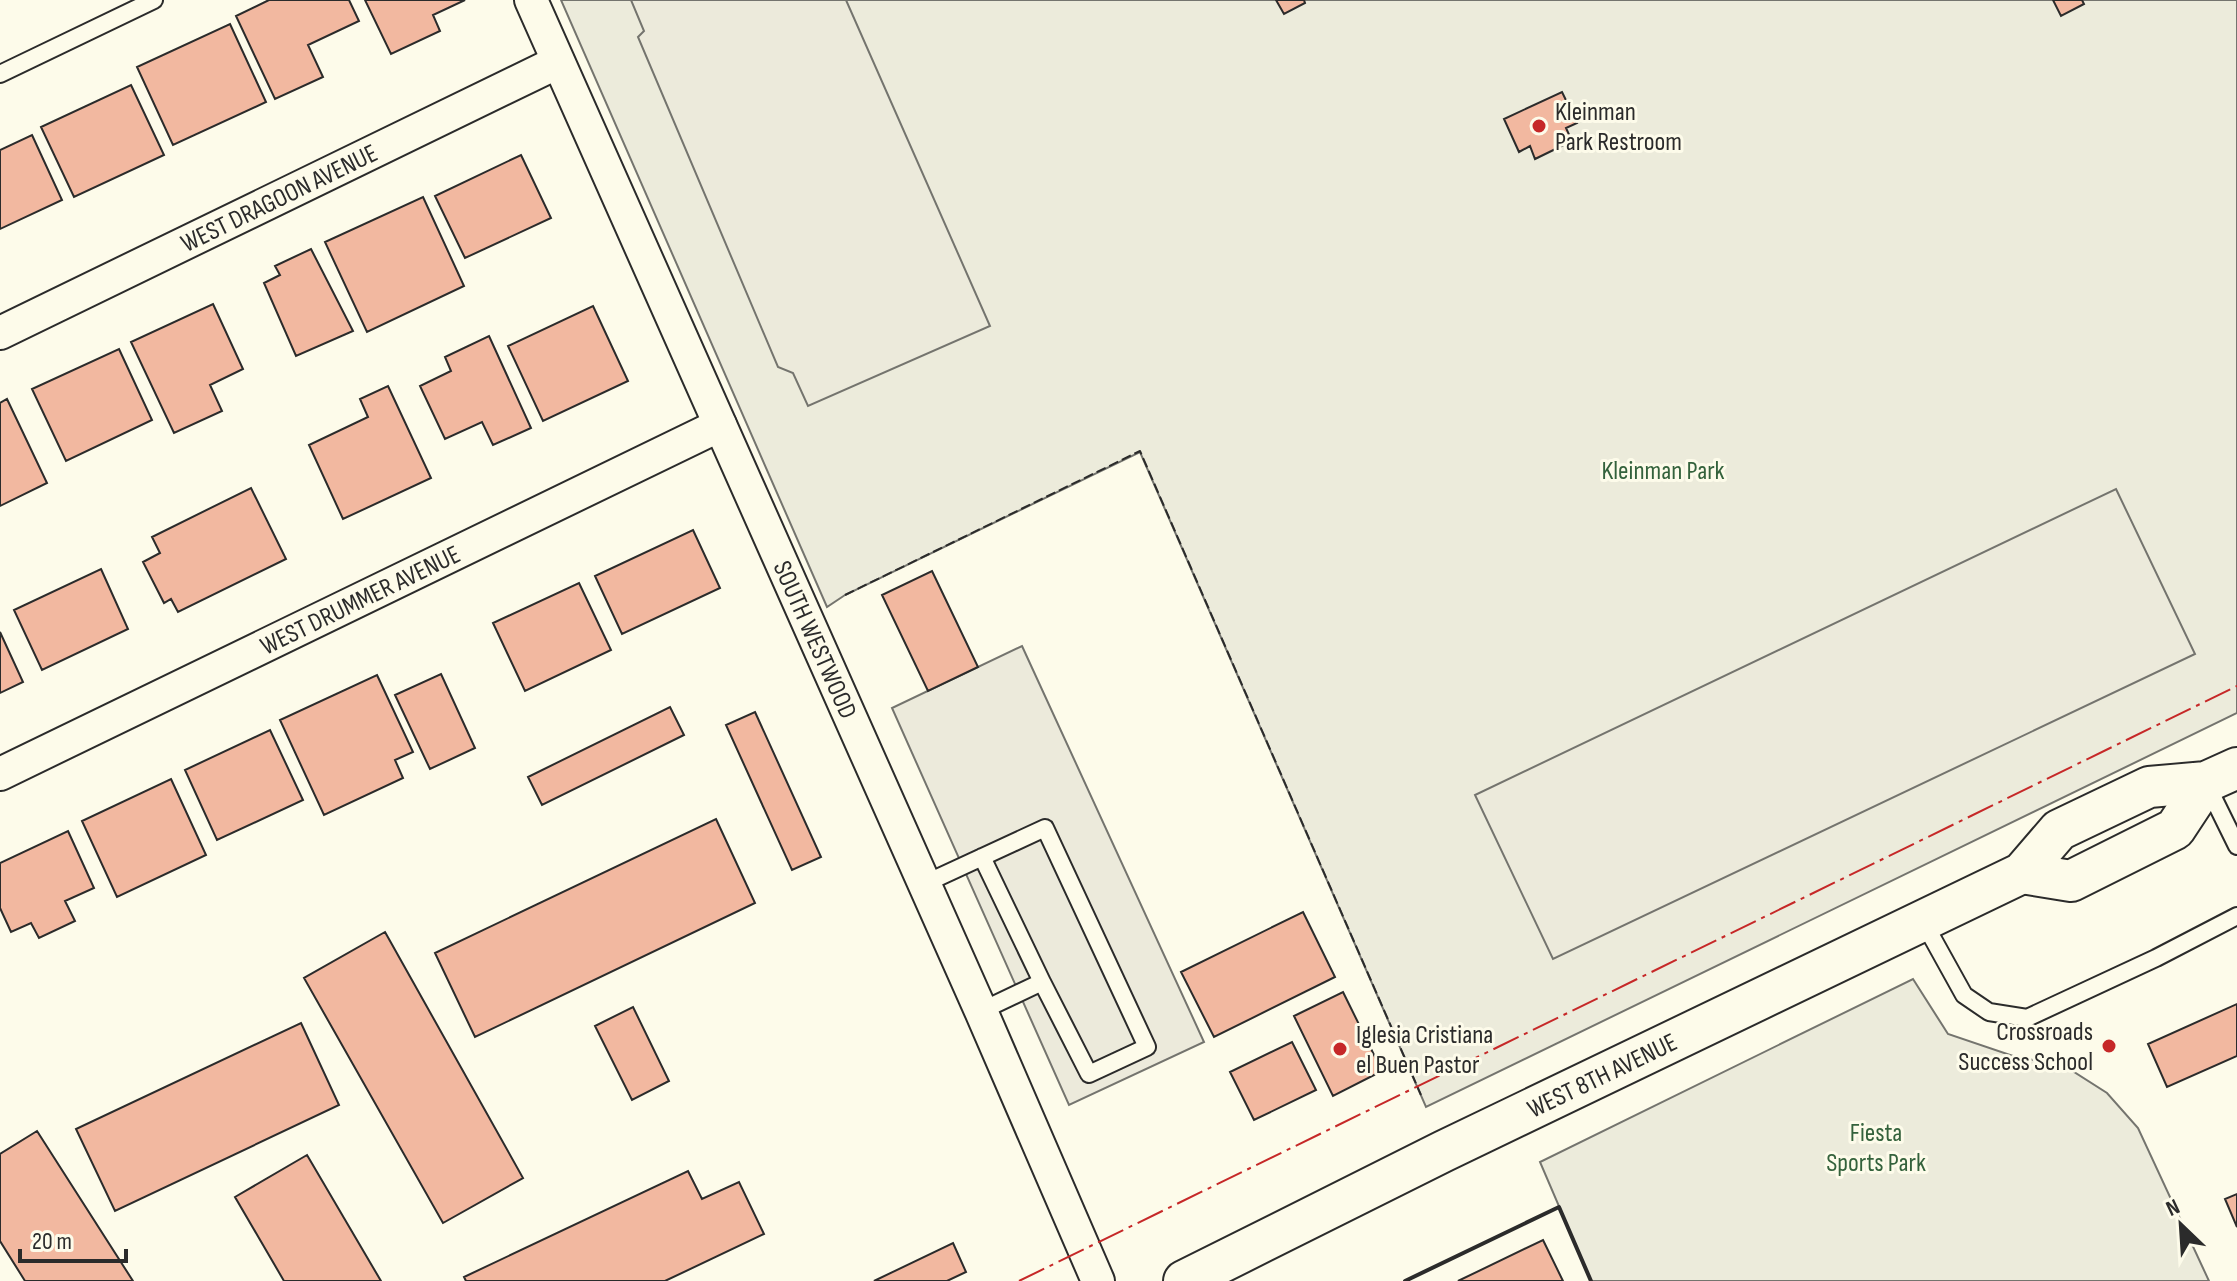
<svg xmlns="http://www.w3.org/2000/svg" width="2237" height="1281" viewBox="0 0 2237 1281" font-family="'Sofia Sans Condensed',sans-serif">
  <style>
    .green { fill: #ecebdb; stroke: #74746e; stroke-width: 2 }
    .parking { fill: #eceadb; stroke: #74746e; stroke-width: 2 }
    .building { fill: #f2b8a0; stroke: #2b2b2b; stroke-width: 2 }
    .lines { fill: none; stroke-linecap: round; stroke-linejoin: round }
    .service-casing { stroke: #2b2b2b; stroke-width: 20 }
    .minor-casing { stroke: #2b2b2b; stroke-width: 36 }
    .tertiary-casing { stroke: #2b2b2b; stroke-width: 44 }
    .service { stroke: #fdfbea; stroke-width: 16 }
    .minor { stroke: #fdfbea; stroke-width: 32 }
    .tertiary { stroke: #fdfbea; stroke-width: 40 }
    .fence { stroke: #2b2b2b; stroke-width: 2; stroke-dasharray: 10 4; stroke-linecap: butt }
    .wall { stroke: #2b2b2b; stroke-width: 4 }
    .power { stroke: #c62828; stroke-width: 2; stroke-dasharray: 28 6 4 6; stroke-linecap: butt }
    .poi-dot { fill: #c62828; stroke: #fdfbea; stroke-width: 3 }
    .labels { text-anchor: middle; stroke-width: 6; stroke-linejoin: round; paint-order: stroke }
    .poi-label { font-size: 26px; fill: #2b2b2b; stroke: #fdfbea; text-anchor: start }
    .street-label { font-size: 26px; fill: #2b2b2b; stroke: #fdfbea }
    .park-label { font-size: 26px; fill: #34623c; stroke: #fdfbea }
  </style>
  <rect width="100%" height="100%" fill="#fdfbea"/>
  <!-- green -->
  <path class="green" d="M561 0H2237V713L1426 1107 1140 452 845 595 827 607Z
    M1913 979 1948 1034 2016 1057 2063 1065 2107 1093 2138 1128 2209 1281H1591L1540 1162Z"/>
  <!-- parking -->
  <path class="parking" d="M631 0H846L990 326 808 406 793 373 778 367 638 37 644 31Z
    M2116 489 2195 654 1553 959 1475 795Z
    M1022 646 1204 1042 1069 1105 892 708Z"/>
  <!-- building -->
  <path class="building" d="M269 0H349L359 21 308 45 323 77 275 99 236 16Z
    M365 0H465L433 15 440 31 391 54Z
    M1276 0H1304L1305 3 1284 14Z
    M2053 0H2082L2084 4 2061 16Z
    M230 24 266 102 173 145 137 67Z
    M131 85 164 155 74 197 41 127Z
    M1562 92 1577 123 1566 128 1572 141 1535 159 1530 146 1519 152 1504 119Z
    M32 135 62 200 0 229V150Z
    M521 155 551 218 465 258 435 196Z
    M423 197 464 286 367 332 325 242Z
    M311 249 353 331 296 356 264 283 280 275 275 266Z
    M213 304 243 369 210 385 222 411 174 433 131 342Z
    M593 306 628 381 543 421 508 346Z
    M489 336 531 428 493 445 482 422 445 439 420 386 451 371 445 357Z
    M119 349 152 420 66 461 32 389Z
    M388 386 431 478 343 519 309 445 368 417 360 399Z
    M7 399 47 483 0 506V403Z
    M251 488 286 559 178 612 171 599 164 603 143 562 160 553 152 537Z
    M693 530 720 588 622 634 595 576Z
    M101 569 128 629 42 670 14 610Z
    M932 571 978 667 928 691 882 595Z
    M579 583 611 650 525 691 493 623Z
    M0 632 23 682 0 693Z
    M441 674 475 748 430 769 395 695Z
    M377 675 413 752 395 760 403 778 324 815 280 720Z
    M670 707 684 735 542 805 528 777Z
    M755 712 821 857 792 870 726 725Z
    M270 730 303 800 217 840 185 770Z
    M171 779 206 855 117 897 82 821Z
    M716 819 755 903 475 1037 435 953Z
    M68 831 94 888 65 901 75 921 39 938 31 923 11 932 0 908V863Z
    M1303 912 1335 977 1214 1037 1181 972Z
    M385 932 523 1178 443 1223 304 978Z
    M1343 992 1382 1071 1333 1096 1294 1016Z
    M2237 1004V1056L2167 1087 2148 1044Z
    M633 1007 669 1081 632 1100 595 1026Z
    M301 1023 339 1105 115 1211 76 1129Z
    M1292 1042 1316 1090 1254 1120 1230 1072Z
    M37 1131 133 1281H25L0 1241V1154Z
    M307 1155 381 1281H284L235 1197Z
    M688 1171 702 1199 739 1182 764 1234 665 1281H466L464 1277Z
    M2237 1194V1227L2225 1199Z
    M1543 1240 1563 1281H1458Z
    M953 1243 966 1272 947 1281H874Z"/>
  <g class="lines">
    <!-- service casing -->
    <g class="service-casing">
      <path id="service" d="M0 74 154 0
        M2206 783 2237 846
        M982 857 1042 982
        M924 884 1045 828 1147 1047 1089 1074 1042 982 981 1011
        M1923 921 1964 995 1989 1012 2027 1018 2156 958 2237 916"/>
    </g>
    <!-- minor casing -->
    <g class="minor-casing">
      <g id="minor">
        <path id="s1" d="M531 0 981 1011 1098 1281"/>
        <path id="s2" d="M0 333 558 62"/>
        <path id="s3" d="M0 774 720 425"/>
      </g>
    </g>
    <!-- tertiary casing -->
    <g class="tertiary-casing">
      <g id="tertiary">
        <path d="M2022 873 2071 881 2175 829 2206 782"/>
        <path id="s4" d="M1184 1281 1444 1151 2022 873 2059 830 2149 787 2206 782 2237 768"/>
      </g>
    </g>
    <!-- service -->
    <use href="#service" class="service"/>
    <!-- minor -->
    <use href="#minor" class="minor"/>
    <!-- tertiary -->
    <use href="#tertiary" class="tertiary"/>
    <!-- fence -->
    <path class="fence" d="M845 595 1140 451 1421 1095"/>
    <!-- wall -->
    <path class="wall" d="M1405 1281 1559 1207 1591 1281"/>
    <!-- power -->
    <path class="power" d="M1019 1281 2237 686"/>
  </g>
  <!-- markers -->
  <g class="poi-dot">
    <circle cx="1539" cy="126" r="8"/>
    <circle cx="2109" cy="1046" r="8"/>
    <circle cx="1340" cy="1049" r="8"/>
  </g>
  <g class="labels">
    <!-- poi labels -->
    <g class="poi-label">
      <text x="1555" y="120">Kleinman<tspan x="1555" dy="30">Park Restroom</tspan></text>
      <text x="2093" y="1040" text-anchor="end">Crossroads<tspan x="2093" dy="30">Success School</tspan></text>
      <text x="1356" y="1043">Iglesia Cristiana<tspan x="1356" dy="30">el Buen Pastor</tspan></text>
    </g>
    <!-- street labels -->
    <g class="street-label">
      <text dy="9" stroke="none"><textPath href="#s2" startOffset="310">WEST DRAGOON AVENUE</textPath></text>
      <text dy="9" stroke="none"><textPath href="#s3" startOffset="400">WEST DRUMMER AVENUE</textPath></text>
      <text dy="9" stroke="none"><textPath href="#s1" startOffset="700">SOUTH WESTWOOD</textPath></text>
      <text dy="9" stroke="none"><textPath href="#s4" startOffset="466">WEST 8TH AVENUE</textPath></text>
    </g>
    <!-- park labels -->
    <g class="park-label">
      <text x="1663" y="479">Kleinman Park</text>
      <text x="1876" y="1141">Fiesta<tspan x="1876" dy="30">Sports Park</tspan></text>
    </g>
  </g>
  <!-- north arrow -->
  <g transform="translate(2181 1225) rotate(335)" stroke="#fdfbea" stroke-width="6" paint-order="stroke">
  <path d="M0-6L14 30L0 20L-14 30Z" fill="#2b2b2b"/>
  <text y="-12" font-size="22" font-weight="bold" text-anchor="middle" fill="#2b2b2b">N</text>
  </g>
  <!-- scale -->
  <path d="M20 1249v12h106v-12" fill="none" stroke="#2b2b2b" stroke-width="4"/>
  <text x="32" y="1249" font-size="24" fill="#2b2b2b" stroke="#fdfbea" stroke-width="6" paint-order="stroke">20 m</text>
</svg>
